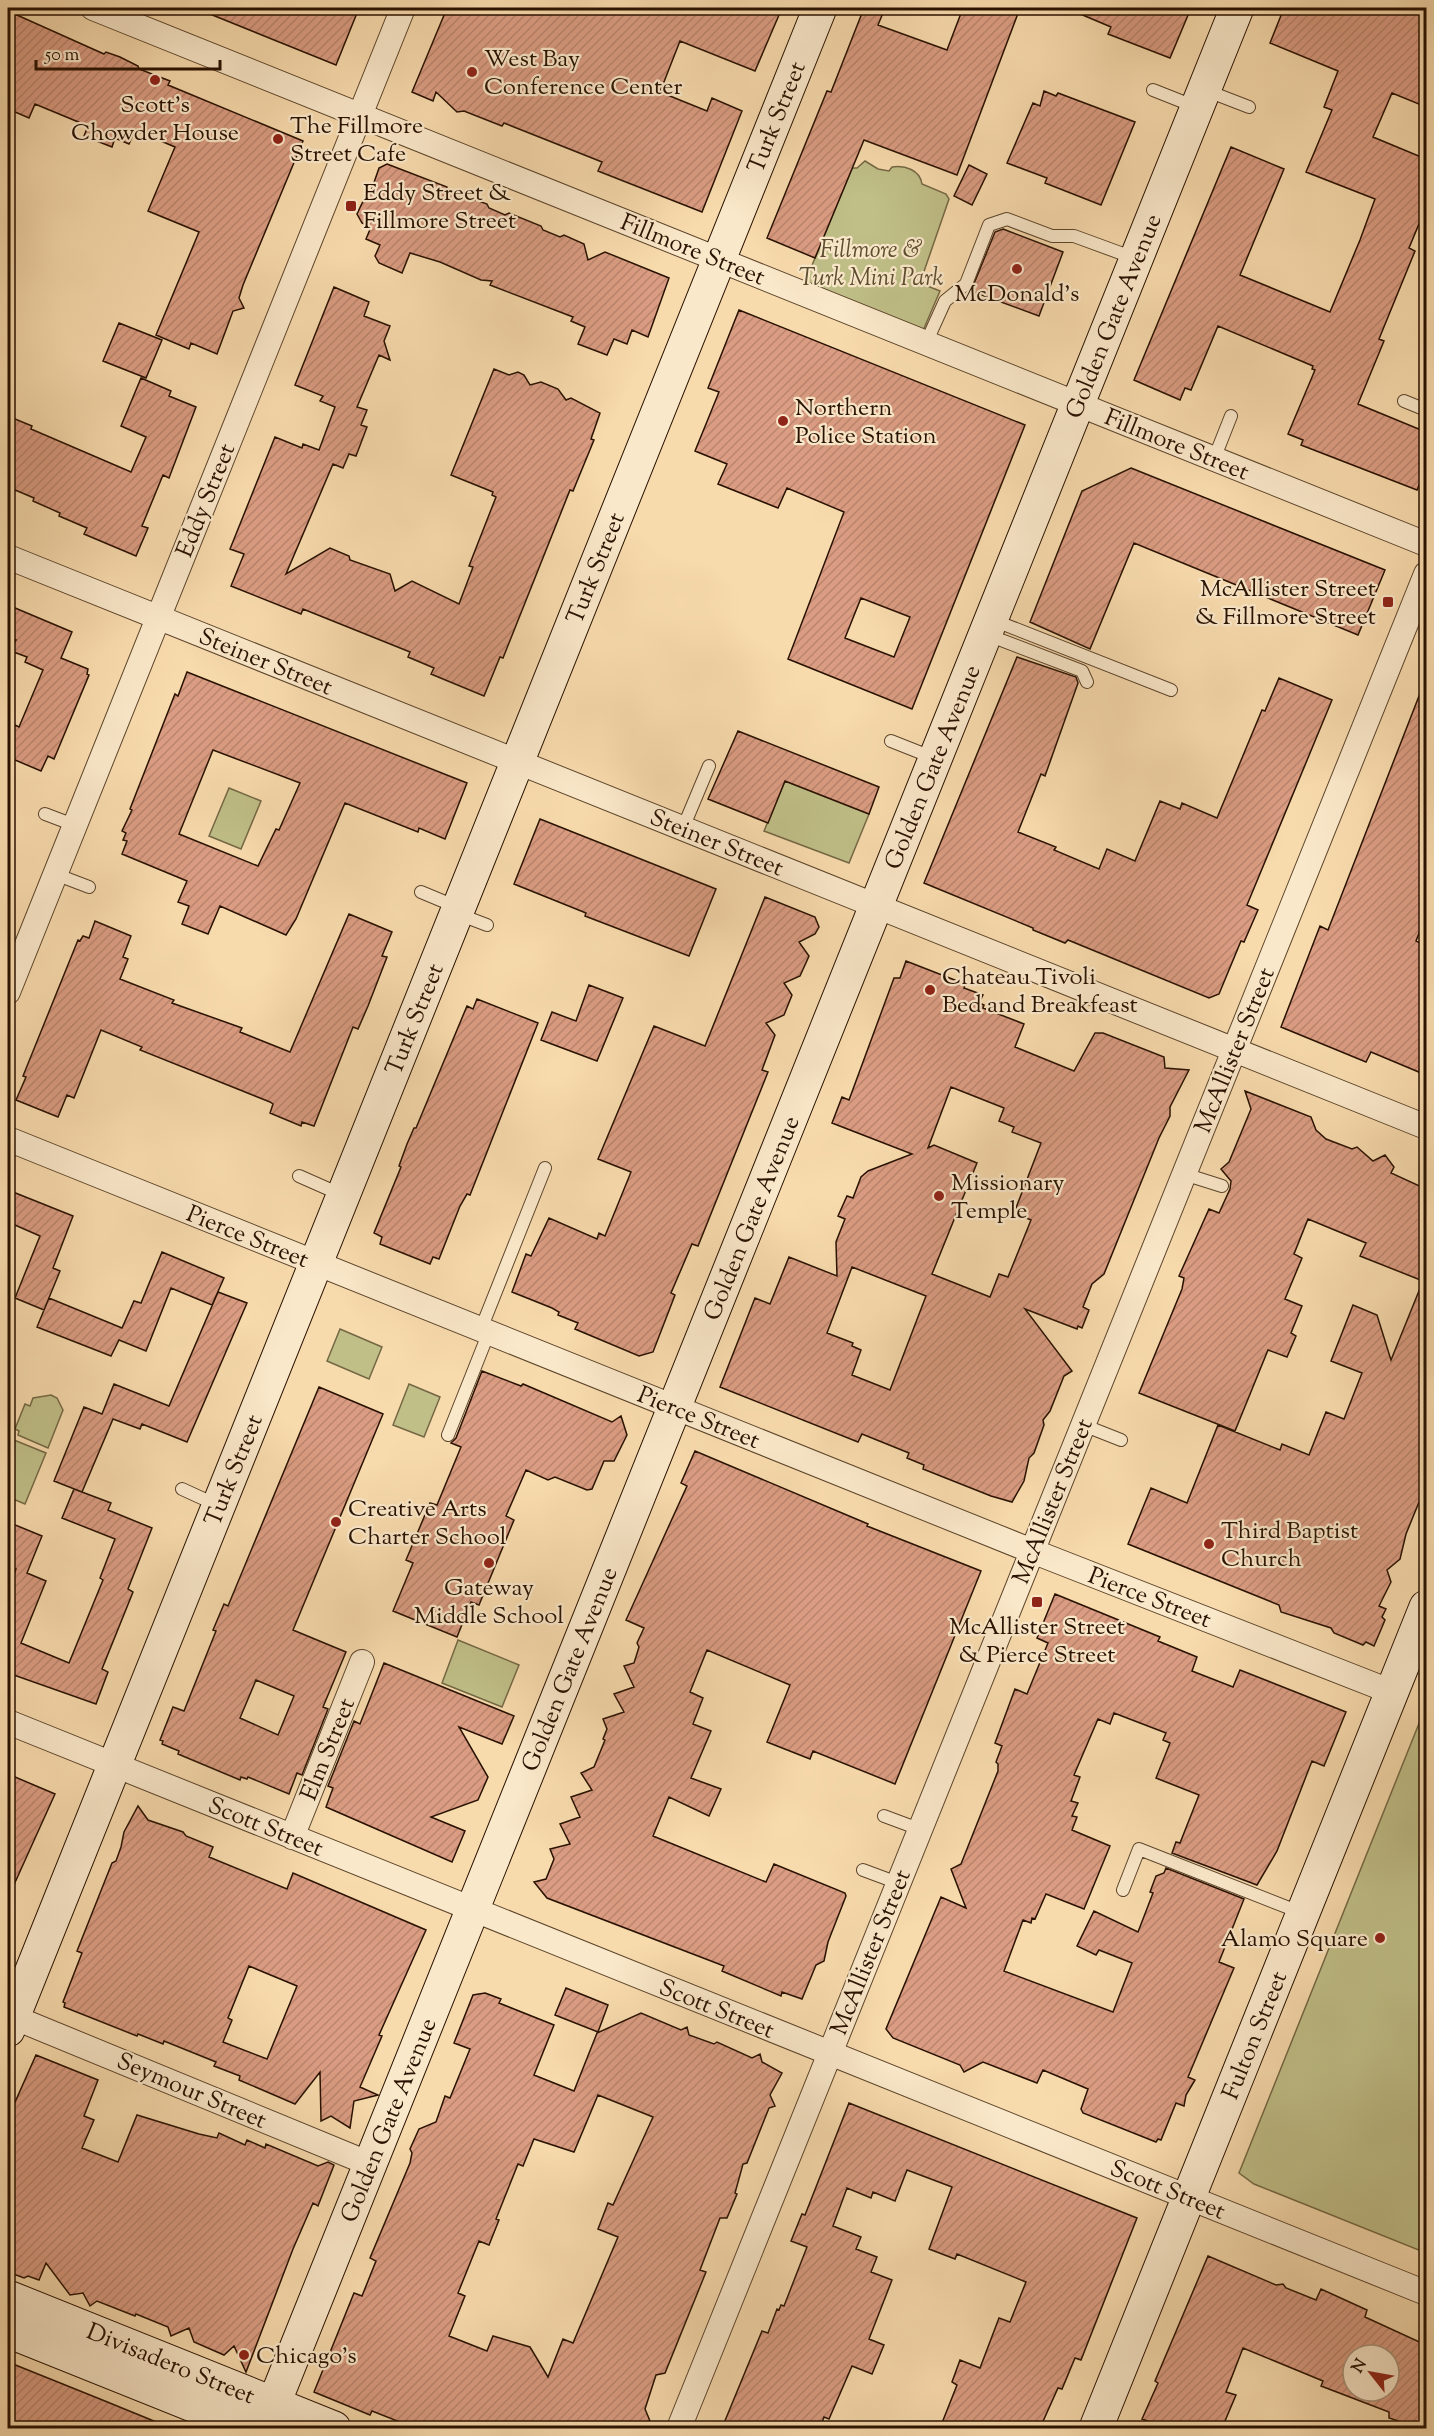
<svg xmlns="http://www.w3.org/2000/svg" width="1434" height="2436" viewBox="0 0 1434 2436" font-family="'Sorts Mill Goudy',serif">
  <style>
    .green { fill: #c0bf88; stroke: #746844; stroke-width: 1.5 }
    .building { fill: url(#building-hatch); stroke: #281100; stroke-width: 1.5; fill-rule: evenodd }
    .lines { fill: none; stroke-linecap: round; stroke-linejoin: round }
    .lane-casing { stroke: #5c442b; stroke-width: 14 }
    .street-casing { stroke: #5c442b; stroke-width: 26 }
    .secondary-casing { stroke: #281100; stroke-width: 35 }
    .lane { stroke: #fae8ca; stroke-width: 12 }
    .street { stroke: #fae8ca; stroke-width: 24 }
    .secondary { stroke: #fae8ca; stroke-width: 33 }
    .poi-dot { fill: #8f2418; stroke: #fae8ca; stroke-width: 2 }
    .labels { text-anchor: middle; stroke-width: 4.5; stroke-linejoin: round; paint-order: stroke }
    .poi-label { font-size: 24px; fill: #281100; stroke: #fae8ca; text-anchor: start }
    .street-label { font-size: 24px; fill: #281100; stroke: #fae8ca }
    .park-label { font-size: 24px; font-style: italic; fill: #5d4e30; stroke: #fae8ca }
  </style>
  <defs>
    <pattern id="building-hatch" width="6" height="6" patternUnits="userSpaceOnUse" patternTransform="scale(1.5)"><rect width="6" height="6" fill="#da9c82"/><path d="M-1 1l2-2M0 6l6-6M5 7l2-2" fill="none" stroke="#bb856e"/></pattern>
  </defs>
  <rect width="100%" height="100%" fill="#f8dbad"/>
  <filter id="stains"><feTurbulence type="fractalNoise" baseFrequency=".00333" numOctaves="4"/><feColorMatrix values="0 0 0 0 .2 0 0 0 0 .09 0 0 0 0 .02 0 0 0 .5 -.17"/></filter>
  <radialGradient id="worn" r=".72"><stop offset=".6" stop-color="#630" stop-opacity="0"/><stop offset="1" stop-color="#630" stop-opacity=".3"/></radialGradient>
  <!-- green -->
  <path class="green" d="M865 161 878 169 889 171 892 167C905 165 920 170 922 184L946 194 949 199 920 283 940 291 919 340 801 292 852 168H857Z
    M785 781 869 814 849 863 764 831Z
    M229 788 261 801 241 849 209 836Z
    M340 1329 382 1347 369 1379 327 1361Z
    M409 1384 440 1397 424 1437 393 1425Z
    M51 1395 57 1398 63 1410 48 1448 18 1435 19 1431 15 1429 25 1404 30 1406 33 1398Z
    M9 1438 46 1453 25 1504 8 1497Z
    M458 1640 519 1665 502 1707 442 1683Z
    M1426 1706V2253L1254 2184 1239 2173Z"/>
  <!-- building -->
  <path class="building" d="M195 8H359L336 65Z
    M447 8H782L755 71 680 41 660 92 707 111 712 98 742 111 702 212 598 171 602 162 504 123 502 126 464 111 457 112 436 92 433 101 412 92Z
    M864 8H885L878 25 947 50 963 8H1020L957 175 864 140 815 258 767 238 827 91 831 92Z
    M1066 8H1191L1170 58 1108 34 1111 27Z
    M1284 8H1415L1426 12V107L1392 93 1373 137 1426 159V207L1409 248 1415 251 1379 339 1384 341 1358 404 1426 432V486L1420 483 1417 490 1301 445 1303 440 1288 434 1315 370 1312 369 1313 366 1218 326 1191 390 1185 388 1180 400 1134 380 1231 147 1284 169 1240 275 1330 312 1360 240 1375 199 1306 172 1332 110 1324 107 1338 71 1270 43Z
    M8 11 104 54 106 52 120 57 138 66 139 69 170 81 168 85 303 141 243 285 239 298 244 308 233 311 217 354 191 343 189 349 156 335 199 232 148 211 175 147 135 130 129 144 115 138 112 147 84 136 88 126 35 104 29 118 8 109Z
    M1044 91 1056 96 1058 93 1135 122 1101 205 1045 183 1047 178 1007 163 1033 103 1040 106Z
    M387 164 447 187 448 192 464 199 468 197 487 204 489 208 505 215 509 213 541 226 543 230 560 237 564 235 584 244 588 260 605 252 669 278 648 337 632 330 627 344 614 339 607 355 578 344 585 327 571 321 573 317 490 285 492 281 481 280 440 262 410 253 402 273 379 263 375 256 380 245 366 239 371 227 362 223 357 214 366 195 370 194 379 168Z
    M969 165 987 174 972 205 954 196Z
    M1003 229 1063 252 1039 316 971 291 995 232Z
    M334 287 369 302 364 316 390 326 384 341 390 360 379 355 357 407 367 410 361 425 367 427 356 456 349 454 343 468 333 464 286 574 330 548 349 556 350 560 390 574 395 591 412 581 459 604 473 567 469 566 496 497 492 495 493 492 451 475 494 369 509 375 518 372 524 375 530 385 541 382 558 389 566 400 571 398 600 413 591 439 594 440 573 491 570 490 503 658 500 657 484 696 431 674 434 668 408 657 410 652 303 609 301 614 231 586 244 554 230 549 275 437 302 448 303 444 319 450 335 407 320 401 323 396 295 385Z
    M739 310 1025 425 912 709 788 659 844 512 787 488 778 508 718 484 727 464 695 451 719 392 708 388ZM861 598 910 617 894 657 845 638Z
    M119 323 162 340 146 378 103 361Z
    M141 378 171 391 169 396 196 407 169 478 163 475 142 526 148 528 136 556 84 534 87 528 59 516 60 513 33 501 34 498 8 487V416L32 426 31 429 131 472 146 437 121 426Z
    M1131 468 1385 570 1358 635 1134 543 1090 649 1030 622 1082 491Z
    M8 605 72 632 61 658 88 669 87 674 89 675 54 759 48 756 41 771 8 757V744L15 725 19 727 43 670 25 662 27 657 11 651 16 640 8 637Z
    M1017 657 1076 677 1078 683 1045 776 1041 774 1018 832 1056 847 1054 850 1099 869 1107 849 1135 861 1160 801 1180 809 1182 803 1217 818 1262 710 1265 711 1279 678 1332 700 1247 905 1258 910 1244 942 1241 941 1219 994 1209 998 1068 940 1065 943 1033 930V928L924 883Z
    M187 672 467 783 445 839 419 828 418 832 345 803 296 919 286 935 220 906 208 934 182 924 189 906 178 902 187 881 122 854 127 841 123 840 126 833 122 831 132 810 130 809 175 694 178 696ZM213 750 300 783 279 830 276 829 258 866 179 834Z
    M1426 678V916L1416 941 1426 946V1075L1371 1052 1366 1062 1281 1027 1320 926 1328 930Z
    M738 731 879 787 869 814 785 781 768 823 708 799Z
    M540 819 716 889 689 956 585 916 586 913 514 884Z
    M765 897 815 917 819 927 815 934 799 942 809 956 800 976 784 983 792 995 784 1015 766 1023 775 1035 762 1070 768 1072 698 1246 692 1244 671 1293 675 1295 653 1352 639 1356 575 1329 578 1323 558 1315 559 1312 552 1308 512 1292 526 1254 531 1256 549 1218 597 1239 599 1233 605 1236 631 1172 598 1159 654 1026 705 1046Z
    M349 914 392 932 382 956 387 957 368 1006 358 1029 353 1027 314 1126 302 1122 301 1126 270 1113 273 1104 270 1102 140 1050 142 1047 101 1030 74 1098 67 1095 58 1117 16 1100 26 1077 23 1076 78 940 80 941 83 936 89 938 95 921 131 936 123 957 128 959 120 979 174 1000 172 1003 242 1028 240 1032 290 1052Z
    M906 961 965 984 964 988 983 995 979 1003 984 1005 983 1008 1024 1024 1015 1047 1074 1071 1095 1033H1103L1164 1057 1165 1068 1189 1070 1170 1107V1116L1159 1138 1104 1274 1092 1284 1083 1307 1089 1310 1082 1328 1078 1326 1077 1329 1025 1309 1072 1371 1064 1376 1050 1411 1043 1420 1044 1425 1034 1453 1029 1458 1024 1481 1012 1502 991 1496 923 1469 924 1465 907 1458 909 1453 862 1434 858 1442 720 1387 755 1298 770 1304 789 1257 837 1276 836 1242 845 1219 838 1216 847 1196 853 1198 861 1177 868 1171 912 1154 832 1123 842 1097 849 1100 894 978H900ZM951 1087 1004 1108 999 1121 1014 1127 1012 1132 1041 1143 1014 1213 1031 1220 1008 1277 999 1274 990 1297 932 1274 977 1163 934 1145 928 1148ZM852 1267 926 1296 890 1390 852 1375 861 1350 852 1346 853 1343 827 1333Z
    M589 985 623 998 597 1061 541 1040 552 1012 576 1021Z
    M477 999 538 1023 470 1195 467 1194 460 1206 439 1259 433 1257 430 1264 380 1244 382 1237 374 1233 401 1167 399 1166 407 1144 414 1128H416L467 1006 473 1009Z
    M1245 1091 1311 1117 1316 1130 1326 1139 1352 1149 1357 1147 1373 1161 1385 1155 1394 1167 1391 1173 1426 1189V1485L1406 1534 1400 1559 1387 1570 1391 1582 1379 1606 1386 1609 1382 1617 1385 1620 1374 1646 1366 1642 1363 1645 1334 1633 1331 1628 1281 1612 1279 1605 1128 1544 1151 1488 1187 1503 1218 1425 1280 1450 1282 1444 1309 1455 1326 1412 1344 1419 1362 1373 1331 1361 1353 1305 1377 1315 1391 1360 1423 1281 1360 1256 1366 1243 1308 1219 1294 1254 1302 1258 1285 1299 1302 1306 1291 1333 1296 1336 1287 1357 1268 1350 1235 1431 1139 1393 1182 1289 1184 1278 1179 1276 1209 1209 1219 1213 1230 1189 1231 1181 1221 1169 1229 1162 1251 1109Z
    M8 1190 73 1216 53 1268 60 1271 44 1310 15 1298 40 1236 8 1222Z
    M162 1252 224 1278 212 1305 171 1288 146 1351 119 1340 111 1356 37 1327 49 1298 122 1328 134 1301 141 1303Z
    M218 1292 247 1303 187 1442 142 1424 140 1429 113 1419 82 1492 54 1481 84 1407 102 1414 114 1384 169 1406Z
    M482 1371 521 1386 523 1384 612 1422 621 1416 627 1435 614 1461H604L592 1489 587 1490 555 1477 548 1480 526 1470 506 1516 514 1520 479 1605 471 1602 457 1637 393 1611 413 1563 406 1560 430 1503 437 1505 461 1447 451 1443 456 1438Z
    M319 1387 383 1414 293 1630 346 1652 323 1707 328 1709 302 1775 297 1773 289 1794 248 1777 247 1779 241 1777 240 1780 178 1754 179 1751 162 1744 163 1741 160 1740 173 1707 184 1711 216 1631 213 1630 224 1604 228 1606ZM256 1680 294 1696 278 1735 240 1718Z
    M695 1451 868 1524 867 1526 981 1571 895 1784 813 1751 810 1759 767 1742 790 1685 707 1650 690 1692 703 1698 693 1724 711 1731 691 1778 721 1789 709 1816 669 1797 653 1836 766 1882 774 1864 845 1893 846 1896 828 1942 824 1961 816 1965 802 1999 782 1992 781 1996 722 1971 724 1966 547 1898 534 1882 546 1879 554 1859 550 1849 570 1844 560 1824 580 1817 571 1797 592 1790 581 1773 594 1767 605 1740 603 1739 607 1729 603 1719 624 1712 614 1694 634 1687 624 1666 634 1663 639 1647 637 1643 644 1628 626 1620 687 1486 681 1483Z
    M74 1489 111 1503 108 1510 152 1528 128 1589 133 1592 102 1669 108 1672 96 1704 8 1673V1591L16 1569 8 1566V1522L42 1536 27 1573 46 1581 21 1643 69 1663 103 1580 100 1578 115 1539 62 1518Z
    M1055 1594 1160 1637 1158 1641 1197 1657 1192 1671 1233 1687 1240 1670 1346 1712 1324 1766 1312 1761 1277 1851 1257 1885 1172 1853 1176 1842 1180 1843 1199 1795 1156 1778 1170 1743 1163 1740 1166 1733 1114 1713 1110 1724 1098 1719 1074 1775 1080 1777 1071 1801 1078 1803 1072 1816 1077 1817 1072 1830 1110 1846 1084 1909 1046 1894 1035 1919 1032 1918 1031 1923 1023 1920 1004 1971 1113 2012 1132 1963 1099 1950 1096 1955 1077 1946 1094 1911 1138 1932 1153 1893 1150 1892 1156 1876 1164 1873 1166 1868 1244 1899 1219 1962 1234 1968 1188 2077 1195 2080 1186 2095 1184 2106 1176 2103 1161 2140 1158 2139 1156 2142 1083 2113 1081 2109 1088 2089 1043 2070 1037 2083 983 2062 964 2072 960 2065 893 2038 886 2029 941 1897 966 1908 951 1869 961 1864 998 1771V1764L996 1762 1002 1746 995 1743 1015 1689 1027 1694 1048 1643 1037 1638Z
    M384 1663 514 1716 502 1744 459 1727 488 1777 478 1800 431 1817 465 1831 452 1862 326 1807 333 1788 328 1786 354 1721 360 1724Z
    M8 1774 55 1794 8 1898V1827L14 1811 8 1808Z
    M138 1806 148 1820 183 1832 186 1836 213 1847 209 1857 287 1889 293 1873 426 1930 379 2035 382 2036 360 2087 378 2095 354 2101 350 2128 331 2116 321 2121 320 2072 295 2104 239 2080 240 2076 214 2066 216 2062 164 2041 163 2044 138 2034 137 2036 64 2007 65 2003 63 2002 82 1953 77 1951 112 1863 116 1861 121 1847 124 1832ZM249 1966 297 1986 267 2059 223 2042 232 2020 228 2018Z
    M566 1988 608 2005 598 2032 555 2015Z
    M485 1993 501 1999 499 2003 554 2025 534 2075 574 2091 597 2033 641 2013 681 2030 687 2027 689 2035 714 2044 717 2042 752 2058 760 2054 762 2062 782 2073 770 2095 775 2106 769 2108 747 2163 743 2164 735 2193 737 2194 727 2218H720L700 2270 706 2272 665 2373 656 2375 645 2409 650 2421 641 2423 639 2428H402L400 2422 372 2411 370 2415 314 2392 354 2293 362 2296 376 2261 370 2258 410 2163 412 2153 410 2149 419 2129 436 2122 445 2096 450 2098 470 2049 454 2043 473 1995ZM598 2095 653 2117 613 2205 608 2203 598 2229 618 2237 573 2343 563 2339 548 2377 530 2347 493 2336 487 2351 449 2336 465 2296 458 2293 479 2241 489 2245 499 2220 496 2219 518 2164 523 2166 534 2139 574 2152Z
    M36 2055 98 2080 84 2116 94 2120 82 2148 118 2162 137 2115 199 2134 217 2138 219 2133 245 2145 247 2140 265 2148 266 2144 318 2166 328 2162 334 2165 318 2206 313 2203 293 2249 246 2372 234 2346 224 2355 194 2342 189 2328 171 2336 168 2327 136 2314 135 2316 97 2301 90 2306 83 2293 70 2295 46 2263 39 2280 28 2276 24 2278 8 2272V2118Z
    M849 2103 1137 2218 1081 2360 1075 2358 1062 2389 1058 2388 1040 2428H940L957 2385 952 2382 960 2360 980 2368 999 2318 1010 2322 1026 2282 957 2254 955 2259 929 2249 952 2187 907 2170 895 2201 873 2192 871 2198 847 2188 833 2226 861 2237 856 2249 877 2257 871 2272 892 2280 869 2339 884 2345 872 2374 852 2366 829 2419 824 2417 820 2428H722L762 2331 768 2333 777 2309 779 2310 781 2305 784 2306 807 2247 791 2241 802 2214 805 2215Z
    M1208 2256 1276 2285 1283 2284 1286 2288 1316 2300 1321 2289 1367 2310 1365 2317 1426 2345V2412L1420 2428 1389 2418V2412L1321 2386 1323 2381 1243 2348 1226 2392 1236 2395 1222 2428H1166L1142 2419 1158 2383 1155 2381ZM1353 2355H1389V2391H1353Z
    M8 2362 100 2399 171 2428H8Z"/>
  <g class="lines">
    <!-- lane casing -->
    <g class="lane-casing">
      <path id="lane" d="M1153 90 1196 107
        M1205 90 1249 107
        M926 343 945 301 966 284 989 225 1007 219 1052 236H1074L1134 258
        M1404 401 1426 410
        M1214 459 1231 416
        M993 620 1171 690
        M988 635 1082 671 1087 682
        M891 741 934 758
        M45 814 74 825
        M683 828 709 766
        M55 874 89 887
        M421 892 457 907
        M458 914 487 925
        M1184 1174 1222 1186
        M299 1176 342 1195
        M481 1329 545 1168
        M1083 1425 1121 1440
        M448 1435 489 1332
        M182 1489 217 1505
        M884 1816 919 1829
        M863 1870 898 1883
        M1123 1890 1139 1849 1302 1913"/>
    </g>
    <!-- street casing -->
    <g class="street-casing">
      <path id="street" d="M93 8 1426 544
        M8 557 1426 1127
        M8 992 403 8
        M8 1139 1032 1551 1392 1692
        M8 1722 1426 2293
        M292 1837 362 1662
        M13 2017 370 2164
        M679 2428 1426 574"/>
    </g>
    <!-- secondary casing -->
    <g class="secondary-casing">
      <path id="secondary" d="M8 2030 820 8
        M8 2297 334 2428
        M8 2331 250 2428
        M264 2428 1237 8
        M1096 2428 1426 1607"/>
    </g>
    <!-- lane -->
    <use href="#lane" class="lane"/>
    <!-- street -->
    <use href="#street" class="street"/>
    <!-- secondary -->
    <use href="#secondary" class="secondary"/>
  </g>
  <!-- markers -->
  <g class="poi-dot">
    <circle cx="472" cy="72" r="6"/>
    <circle cx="155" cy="80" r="6"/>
    <circle cx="278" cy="139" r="6"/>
    <rect x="345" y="200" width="12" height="12" rx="3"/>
    <circle cx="1017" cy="269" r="6"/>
    <circle cx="783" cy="421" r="6"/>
    <rect x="1382" y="596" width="12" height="12" rx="3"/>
    <circle cx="930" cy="990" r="6"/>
    <circle cx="939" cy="1196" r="6"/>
    <circle cx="336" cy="1522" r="6"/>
    <circle cx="1209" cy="1544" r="6"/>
    <circle cx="489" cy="1563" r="6"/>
    <rect x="1031" y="1596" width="12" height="12" rx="3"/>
    <circle cx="1380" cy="1938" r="6"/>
    <circle cx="244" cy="2355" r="6"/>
  </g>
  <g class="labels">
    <!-- poi labels -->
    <g class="poi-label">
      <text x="484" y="66">West Bay<tspan x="484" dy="28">Conference Center</tspan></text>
      <text x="155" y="112" text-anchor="middle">Scott's<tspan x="155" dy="28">Chowder House</tspan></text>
      <text x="290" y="133">The Fillmore<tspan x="290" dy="28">Street Cafe</tspan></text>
      <text x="363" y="200">Eddy Street &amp;<tspan x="363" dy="28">Fillmore Street</tspan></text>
      <text x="1017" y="301" text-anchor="middle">McDonald's</text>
      <text x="795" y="415">Northern<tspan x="795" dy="28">Police Station</tspan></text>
      <text x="1376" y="596" text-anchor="end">McAllister Street<tspan x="1376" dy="28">&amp; Fillmore Street</tspan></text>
      <text x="942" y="984">Chateau Tivoli<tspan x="942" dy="28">Bed and Breakfeast</tspan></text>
      <text x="951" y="1190">Missionary<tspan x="951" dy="28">Temple</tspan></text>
      <text x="348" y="1516">Creative Arts<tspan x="348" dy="28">Charter School</tspan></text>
      <text x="1221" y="1538">Third Baptist<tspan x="1221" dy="28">Church</tspan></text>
      <text x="489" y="1595" text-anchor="middle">Gateway<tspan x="489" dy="28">Middle School</tspan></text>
      <text x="1037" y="1634" text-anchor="middle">McAllister Street<tspan x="1037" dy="28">&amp; Pierce Street</tspan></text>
      <text x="1368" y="1946" text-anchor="end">Alamo Square</text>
      <text x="256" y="2363">Chicago's</text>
    </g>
    <!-- street labels -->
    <g class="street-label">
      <text transform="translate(776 117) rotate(-68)" y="8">Turk Street</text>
      <text transform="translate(693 249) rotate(22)" y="8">Fillmore Street</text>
      <text transform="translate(1113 316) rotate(-68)" y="8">Golden Gate Avenue</text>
      <text transform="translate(1177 444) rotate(22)" y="8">Fillmore Street</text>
      <text transform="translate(205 500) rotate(-68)" y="8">Eddy Street</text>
      <text transform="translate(595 568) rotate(-68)" y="8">Turk Street</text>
      <text transform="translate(266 661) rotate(22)" y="8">Steiner Street</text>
      <text transform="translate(932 767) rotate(-68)" y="8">Golden Gate Avenue</text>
      <text transform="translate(717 842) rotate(22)" y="8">Steiner Street</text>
      <text transform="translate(414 1019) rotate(-68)" y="8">Turk Street</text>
      <text transform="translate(1234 1050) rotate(-68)" y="8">McAllister Street</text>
      <text transform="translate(751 1218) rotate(-68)" y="8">Golden Gate Avenue</text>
      <text transform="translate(248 1236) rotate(22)" y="8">Pierce Street</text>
      <text transform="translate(699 1417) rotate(22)" y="8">Pierce Street</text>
      <text transform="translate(233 1470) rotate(-68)" y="8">Turk Street</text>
      <text transform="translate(1052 1501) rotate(-68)" y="8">McAllister Street</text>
      <text transform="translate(1150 1597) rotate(21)" y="8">Pierce Street</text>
      <text transform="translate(569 1669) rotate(-68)" y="8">Golden Gate Avenue</text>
      <text transform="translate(327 1749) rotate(-68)" y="8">Elm Street</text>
      <text transform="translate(266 1826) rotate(22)" y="8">Scott Street</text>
      <text transform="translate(870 1952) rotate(-68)" y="8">McAllister Street</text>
      <text transform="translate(717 2008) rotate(22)" y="8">Scott Street</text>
      <text transform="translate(1254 2035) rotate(-68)" y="8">Fulton Street</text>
      <text transform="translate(192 2090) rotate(23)" y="8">Seymour Street</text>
      <text transform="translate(388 2120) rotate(-68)" y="8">Golden Gate Avenue</text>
      <text transform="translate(1168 2189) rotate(22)" y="8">Scott Street</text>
      <text transform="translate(171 2363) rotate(22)" y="8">Divisadero Street</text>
    </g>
    <!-- park labels -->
    <g class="park-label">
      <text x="871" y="257">Fillmore &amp;<tspan x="871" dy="28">Turk Mini Park</tspan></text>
    </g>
  </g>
  <!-- margin -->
  <rect width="1434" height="2436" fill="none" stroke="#f8dbad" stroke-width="30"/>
  <rect x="9" y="9" width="1416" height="2418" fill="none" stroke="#281100" stroke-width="3"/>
  <rect x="15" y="15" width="1404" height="2406" fill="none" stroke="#281100" stroke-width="1.5"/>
  <!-- north arrow -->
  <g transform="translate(1371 2373) rotate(301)"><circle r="28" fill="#fae8ca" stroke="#a69279" stroke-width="1.5"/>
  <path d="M0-4.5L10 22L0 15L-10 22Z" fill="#8f2418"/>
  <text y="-9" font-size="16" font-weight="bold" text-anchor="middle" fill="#281100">N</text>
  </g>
  <!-- scale -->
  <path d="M36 60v9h184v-9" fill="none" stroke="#281100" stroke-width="3"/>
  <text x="45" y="60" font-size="18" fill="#281100" stroke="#fae8ca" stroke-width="4.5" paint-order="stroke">50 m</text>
  <rect width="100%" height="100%" filter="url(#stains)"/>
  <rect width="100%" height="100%" fill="url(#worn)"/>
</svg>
